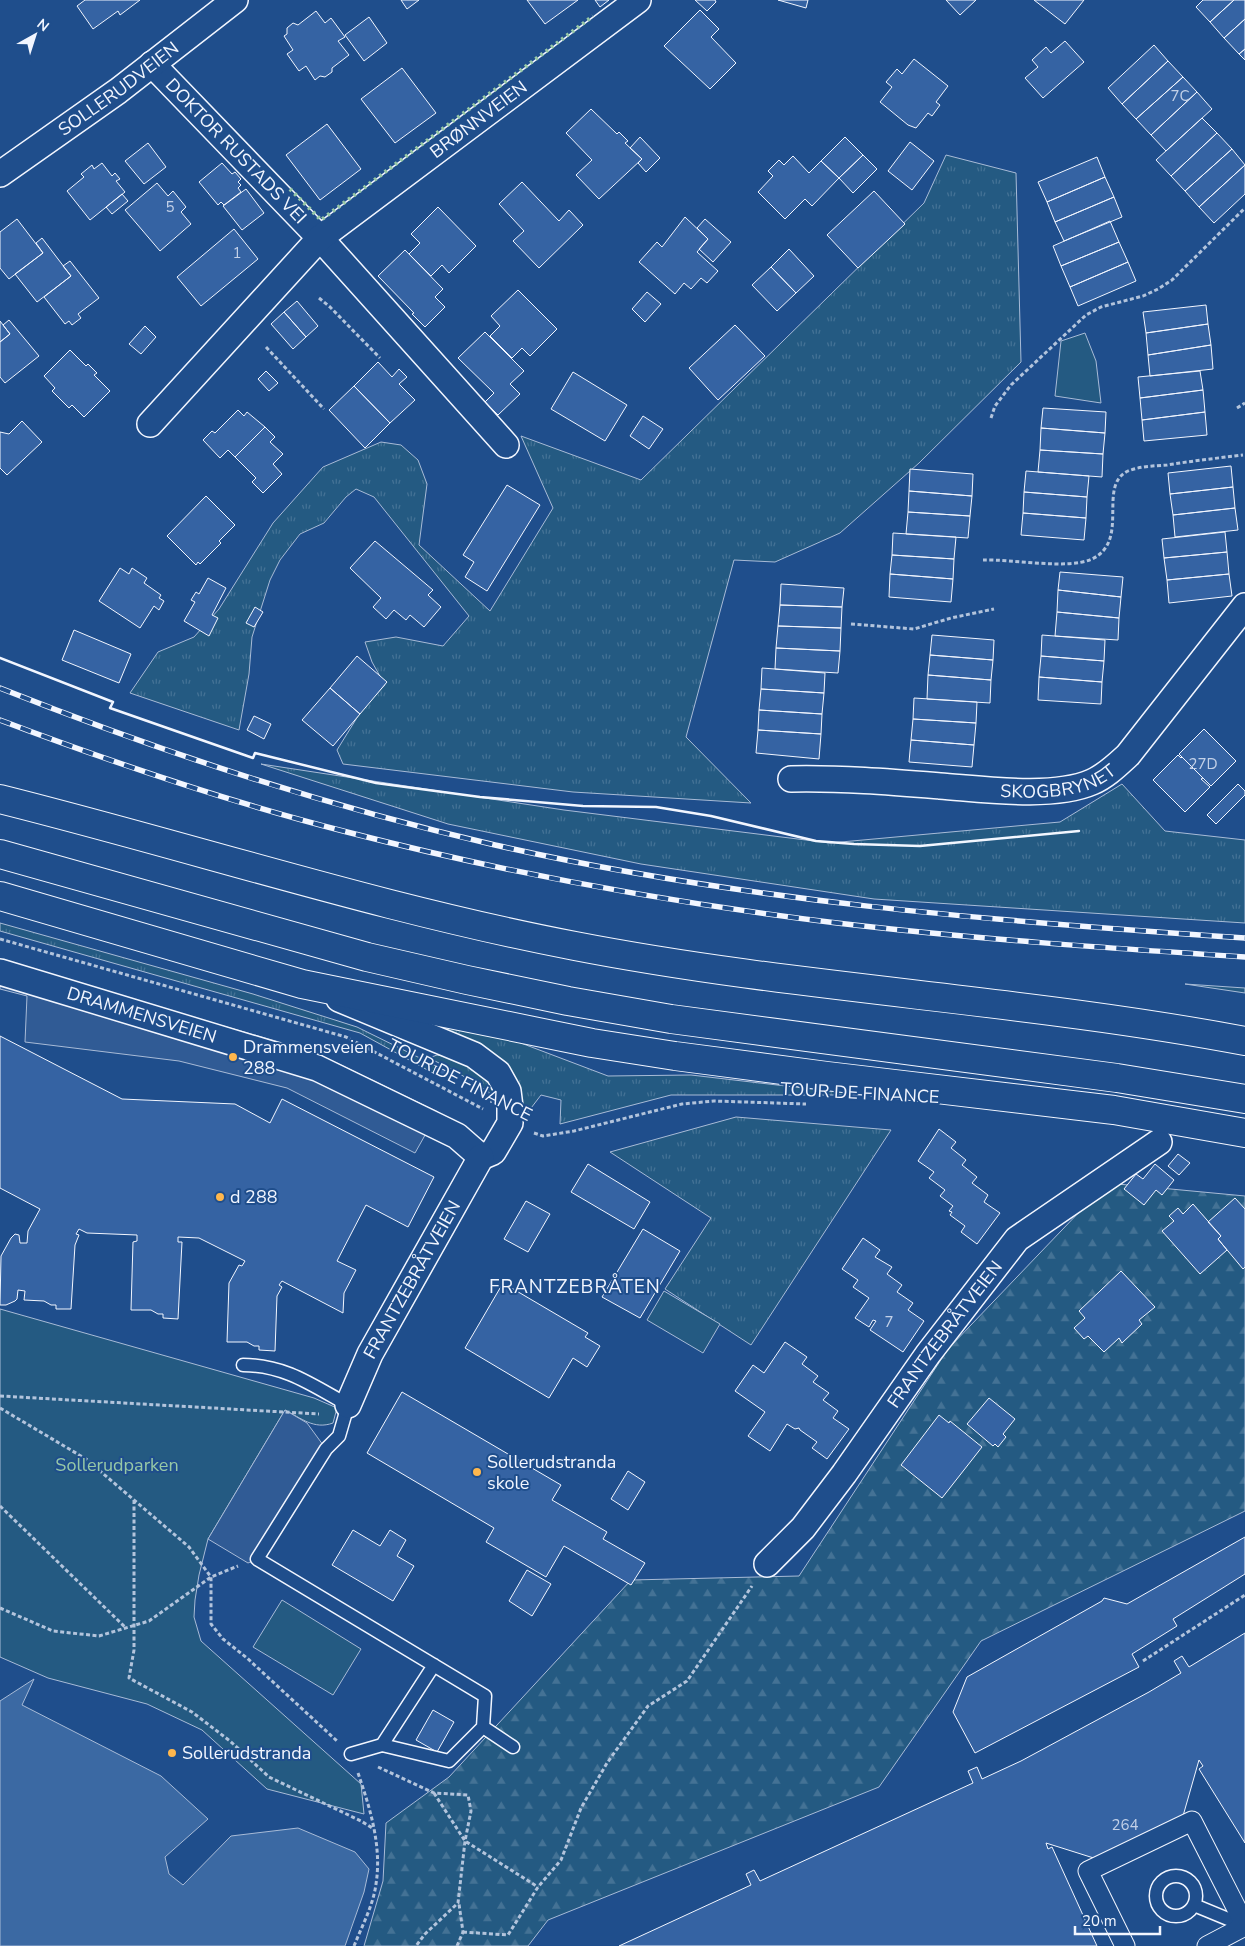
<svg xmlns="http://www.w3.org/2000/svg" width="1245" height="1946" viewBox="0 0 1245 1946" font-family="'Nunito Sans',sans-serif">
  <style>
    .grass { fill: url(#grass-tufts); stroke: #a8bbd7 }
    .forest { fill: url(#forest-firs); stroke: #a8bbd7 }
    .park { fill: #245a82; stroke: #a8bbd7 }
    .parking { fill: #305b95; stroke: #a8bbd7 }
    .water { fill: #3b69a3; stroke: #a8bbd7 }
    .building { fill: #3563a3; stroke: #f2f6ff }
    .lines { fill: none; stroke-linecap: round; stroke-linejoin: round }
    .service-casing { stroke: #f2f6ff; stroke-width: 15 }
    .pedestrian-casing { stroke: #f2f6ff; stroke-width: 21 }
    .minor-casing { stroke: #f2f6ff; stroke-width: 28 }
    .trunk-casing { stroke: #f2f6ff; stroke-width: 30 }
    .path { stroke: #b3c4dc; stroke-width: 3; stroke-dasharray: 4 2.5; stroke-linecap: butt }
    .service { stroke: #1f4e8c; stroke-width: 12 }
    .pedestrian { stroke: #1f4e8c; stroke-width: 19 }
    .minor { stroke: #1f4e8c; stroke-width: 25 }
    .trunk { stroke: #1f4e8c; stroke-width: 28 }
    .rail-casing { stroke: #f2f6ff; stroke-width: 5.5 }
    .rail { stroke: #1f4e8c; stroke-width: 4; stroke-dasharray: 11; stroke-linecap: butt }
    .hedge { stroke: #97c8a6; stroke-width: 4; stroke-dasharray: 2.5 4; stroke-linecap: butt }
    .wall { stroke: #f2f6ff; stroke-width: 2.5 }
    .poi-dot { fill: #ffb74d; stroke: #1f4e8c; stroke-width: 2 }
    .labels { text-anchor: middle; stroke-width: 4; stroke-linejoin: round; paint-order: stroke }
    .number-label { font-size: 15px; fill: #c3d1e8 }
    .street-label { font-size: 18px; fill: #f2f6ff; stroke: #1f4e8c }
    .poi-label { font-size: 18px; fill: #f2f6ff; stroke: #1f4e8c; text-anchor: start }
    .park-label { font-size: 18px; fill: #97c8a6; stroke: #1f4e8c }
    .neighbourhood-label { font-size: 19px; letter-spacing: 1px; fill: #f2f6ff; stroke: #1f4e8c }
  </style>
  <defs>
    <pattern id="grass-tufts" width="24" height="20" patternUnits="userSpaceOnUse" patternTransform="scale(1.25)"><rect width="24" height="20" fill="#245a82"/><path d="M3 7l-1-3M5 7V3M7 7l1-3M15 17l-1-3M17 17v-4M19 17l1-3" fill="none" stroke="#447295"/></pattern>
    <pattern id="forest-firs" width="22" height="20" patternUnits="userSpaceOnUse" patternTransform="scale(1.25)"><rect width="22" height="20" fill="#245a82"/><path d="M5 1l3.5 6h-7zM16 11l3.5 6h-7z" fill="#447295"/></pattern>
  </defs>
  <rect width="100%" height="100%" fill="#1f4e8c"/>
  <!-- grass -->
  <path class="grass" d="M946 155 1016 173 1021 362 919 463 840 533 775 562 734 560 686 737 751 803 573 792 343 764 337 750 363 708 385 685 372 662 365 642 396 637 443 646 469 616 374 497 356 489 346 497 324 523 300 534 280 560 270 580 252 637 249 674 239 730 130 693 158 652 194 637 219 609 273 523 323 467 381 442 401 445 418 460 427 484 419 545 490 611 553 508 521 436 641 480 924 203Z
    M261 764 564 810 830 843 1060 822 1122 784 1165 831 1245 840V923L874 899 641 864 448 824Z
    M0 923 253 994 357 1027 436 1066 433 1073 360 1033 0 931Z
    M1185 984 1245 988V993Z
    M381 1009 505 1037 608 1076 691 1075 863 1095H671L560 1124 561 1100 541 1095 528 1112 487 1050Z
    M437 1055 455 1058 478 1070 494 1090 491 1103 489 1092 455 1071 429 1058Z
    M736 1117 891 1130 751 1345 665 1289 711 1218 610 1152Z"/>
  <!-- forest -->
  <path class="forest" d="M1107 1183 1245 1196V1511L981 1641 879 1787 548 1920 528 1946H364L383 1881 386 1823 449 1777 631 1580 799 1576 948 1349Z"/>
  <!-- park -->
  <path class="park" d="M1085 333 1096 361 1101 403 1055 396 1061 341Z
    M664 1291 720 1324 703 1353 647 1320Z
    M0 1309 314 1398 337 1408 333 1423C314 1430 301 1418 285 1410L208 1539 199 1575 195 1600 194 1617 201 1641 361 1784 364 1814 267 1789 202 1730 147 1704 48 1678 0 1657Z
    M282 1600 361 1649 333 1695 253 1647Z"/>
  <!-- parking -->
  <path class="parking" d="M0 962 314 1052 438 1112 415 1153 287 1088 179 1061 25 1042 27 996 0 989Z
    M285 1410 307 1423 326 1449 257 1559 248 1563 208 1539Z"/>
  <!-- water -->
  <path class="water" d="M34 1679 22 1705 161 1776 208 1819 165 1857 169 1874 183 1885 231 1836 298 1828 355 1852 369 1869 364 1892 345 1946H0V1701Z"/>
  <!-- building -->
  <path class="building" d="M85 0H140L120 15 118 11 93 29 77 6Z
    M401 0H419L407 9Z
    M527 0H578L545 24Z
    M595 0H609L600 7Z
    M695 0H715L716 2 707 11Z
    M778 0H808L806 8Z
    M946 0H976L960 15Z
    M1034 0H1084L1065 24Z
    M1203 0H1234L1210 22 1196 7Z
    M1234 0H1245V19L1224 38 1210 22Z
    M700 10 719 29 711 37 736 63 710 89 664 46Z
    M316 11 325 23 331 18 345 37 338 41 349 55 332 68V72L325 77 320 76 315 80 306 66 299 71 287 54 293 50 284 36 287 34V28L293 23 298 25Z
    M369 17 387 43 364 61 345 35Z
    M1245 19V49L1239 54 1224 38Z
    M1065 41 1084 62 1043 98 1025 78 1038 67 1032 60 1046 47 1051 53Z
    M1154 45 1168 61 1122 104 1108 88Z
    M1245 49V60L1239 54Z
    M914 59 948 86 936 102 940 105 932 116 928 113 916 128 908 125 880 102 892 87 886 82 897 69 902 74Z
    M1168 61 1183 77 1136 119 1122 104Z
    M402 68 436 113 395 143 361 99Z
    M1183 77 1197 92 1151 135 1136 119Z
    M1197 92 1212 109 1166 151 1151 135Z
    M591 109 617 134 619 132 628 141 625 143 642 159 599 199 576 175 592 160 566 133Z
    M1202 118 1217 133 1171 176 1156 160Z
    M327 124 361 169 320 200 286 155Z
    M1217 133 1232 149 1185 191 1171 176Z
    M640 137 660 158 646 172 638 163 642 159 630 148Z
    M845 137 863 155 839 178 821 161Z
    M910 142 934 161 912 190 888 171Z
    M148 143 166 167 144 184 125 161Z
    M1232 149 1245 165 1199 207 1185 191Z
    M863 155 877 169 853 193 839 178Z
    M793 156 809 173 821 161 839 178 812 206 805 199 785 219 758 192 773 176 768 171 779 160 784 165Z
    M1097 157 1105 177 1047 202 1038 182Z
    M102 163 112 176 115 173 120 179 116 181 125 192 90 220 67 191 84 177 81 174 92 165 94 169Z
    M222 163 232 174 235 172 241 179 238 182 241 185 238 188 241 192 224 205 221 202 218 205 199 182Z
    M1245 165V194L1214 223 1199 207Z
    M1105 177 1114 197 1055 222 1047 202Z
    M522 182 559 221 569 210 583 225 539 268 513 241 524 231 499 204Z
    M157 183 168 196 173 191 186 207 181 212 191 224 160 251 125 210Z
    M246 189 264 213 242 230 223 206Z
    M874 191 905 224 858 268 827 235Z
    M122 194 128 201 112 214 106 207Z
    M1114 197 1122 217 1064 241 1055 222Z
    M438 207 476 246 449 273 442 265 431 276 409 254 420 243 411 234Z
    M685 217 708 239 697 252 718 271 707 283 701 278 691 289 684 283 675 294 639 262 657 242 662 247Z
    M17 219 43 253 9 279 0 268V232Z
    M705 219 731 242 713 262 699 249 708 239 697 228Z
    M1110 221 1119 242 1061 266 1053 246Z
    M234 229 258 259 201 306 177 277Z
    M42 238 71 276 37 302 15 274 43 253 36 243Z
    M1119 242 1128 262 1070 287 1061 266Z
    M789 249 814 276 796 293 771 267Z
    M405 250 443 289 435 297 445 307 425 327 412 314 414 313 378 276Z
    M70 261 99 298 78 314 81 318 72 325 69 321 65 324 44 297 71 276 63 266Z
    M1128 262 1136 281 1078 306 1070 287Z
    M771 267 796 293 777 311 752 285Z
    M518 290 557 329 530 356 522 348 512 358 490 336 500 326 491 316Z
    M647 292 661 304 645 322 632 309Z
    M297 301 318 326 306 337 284 312Z
    M1206 305 1208 324 1146 333 1143 312Z
    M284 312 306 337 293 349 271 324Z
    M9 320 39 356 5 383 0 377V342L10 334 3 325Z
    M0 321 10 334 0 342Z
    M1208 324 1211 345 1148 355 1146 333Z
    M735 325 765 356 718 400 689 368Z
    M145 326 156 337 141 354 129 344Z
    M485 332 524 371 510 384 520 394 498 415 485 402 494 393 458 358Z
    M1211 345 1213 369 1150 376 1148 355Z
    M70 350 86 366 88 364 97 373 94 375 110 391 84 417 72 405 69 408 52 391 55 388 44 376Z
    M378 362 392 377 399 369 407 377 399 384 415 400 390 423 354 386Z
    M266 371 278 383 269 391 258 379Z
    M1200 371 1203 390 1140 398 1138 377Z
    M573 372 627 405 605 441 551 409Z
    M354 386 390 423 365 448 329 410Z
    M1203 390 1205 412 1142 420 1140 398Z
    M1043 408 1106 412 1105 433 1041 428Z
    M238 410 244 416 247 412 265 427 235 457 228 450 220 458 203 440 212 431 215 433Z
    M1205 412 1207 435 1144 441 1142 420Z
    M643 416 663 429 649 449 630 436Z
    M22 421 42 442 7 475 0 468V432L9 434Z
    M265 427 275 437 270 442 283 454 273 464 282 474 263 493 252 482 256 478 235 457Z
    M1041 428 1105 433 1103 454 1040 450Z
    M1040 450 1103 454 1102 477 1038 472Z
    M1231 466 1233 487 1170 494 1168 473Z
    M910 469 973 474 972 496 909 491Z
    M1026 471 1089 476 1087 497 1024 492Z
    M507 485 540 505 487 591 465 577 474 562 463 555Z
    M1233 487 1235 508 1173 515 1170 494Z
    M909 491 972 496 970 516 908 512Z
    M1024 492 1087 497 1086 518 1023 513Z
    M206 496 235 525 219 541 221 543 200 564 198 562 196 565 167 536Z
    M1235 508 1238 530 1175 537 1173 515Z
    M908 512 970 516 968 538 906 534Z
    M1023 513 1086 518 1084 540 1021 535Z
    M1225 532 1227 552 1164 558 1162 539Z
    M893 533 956 537 954 559 892 555Z
    M375 541 433 590 428 595 441 607 424 627 410 615 406 620 394 610 386 619 373 607 381 598 350 568Z
    M1227 552 1229 574 1167 580 1164 558Z
    M892 555 954 559 953 579 890 574Z
    M120 568 129 574 132 568 147 578 144 583 161 595 159 598 164 601 159 610 154 606 140 628 99 601Z
    M1060 572 1123 577 1121 597 1058 590Z
    M890 574 953 579 951 602 889 597Z
    M1229 574 1232 596 1169 603 1167 580Z
    M208 578 226 588 212 615 218 618 209 636 184 621 195 602 191 600 196 592 199 594Z
    M781 584 844 588 842 607 780 605Z
    M1058 590 1121 597 1119 618 1057 612Z
    M780 605 842 607 841 628 778 626Z
    M255 607 263 612 254 627 246 623Z
    M1057 612 1119 618 1118 640 1055 636Z
    M778 626 841 628 840 651 776 648Z
    M74 630 131 654 119 683 62 660Z
    M932 635 994 640 993 660 930 655Z
    M1042 635 1105 640 1104 661 1041 656Z
    M776 648 840 651 838 673 775 669Z
    M930 655 993 660 991 680 928 675Z
    M357 656 387 682 360 714 330 688Z
    M1041 656 1104 661 1102 682 1039 677Z
    M762 668 825 673 824 693 761 689Z
    M928 675 991 680 990 703 927 699Z
    M1039 677 1102 682 1101 704 1038 700Z
    M330 688 360 714 333 746 302 720Z
    M761 689 824 693 822 714 759 710Z
    M914 698 977 702 976 723 913 719Z
    M759 710 822 714 821 734 758 730Z
    M254 716 271 724 264 739 247 730Z
    M913 719 976 723 974 745 911 740Z
    M1204 729 1236 761 1211 786 1179 754Z
    M758 730 821 734 819 759 756 753Z
    M911 740 974 745 972 767 909 762Z
    M1178 755 1181 758 1182 757 1203 778 1201 779 1210 787 1185 812 1153 780Z
    M1238 784 1245 791V795L1216 824 1207 815Z
    M0 1036 122 1099 235 1104 270 1123 282 1099 434 1177 408 1227 366 1205 337 1261 356 1270 344 1293 343 1313 282 1281 279 1285 282 1287 277 1296 275 1351 259 1350V1346H254L247 1342H227L229 1283 239 1265 242 1266 245 1261 199 1238 178 1237V1242H182L178 1319 163 1318V1314H158L151 1310H131L133 1242 137 1241V1235L87 1233 79 1229 76 1234 79 1235 75 1245 71 1309H56V1305H51L44 1301 24 1300 25 1291 18 1290 17 1299 15 1301 6 1305H0L1 1256 11 1238 15 1234 19 1235 20 1243H27L28 1231 40 1209 0 1188Z
    M436 1066 448 1072 444 1078 433 1073Z
    M939 1129 956 1142 951 1148 966 1160 962 1165 977 1177 972 1183 988 1195 984 1202 1000 1213 977 1244 961 1232 965 1226 950 1215 952 1212 949 1211 953 1206 940 1196 945 1190 929 1178 934 1172 918 1161Z
    M1178 1154 1190 1163 1179 1175 1168 1166Z
    M588 1164 650 1202 634 1229 571 1192Z
    M1155 1164 1174 1180 1162 1195 1156 1190 1144 1205 1124 1189 1136 1174 1143 1179Z
    M1235 1198 1245 1209V1267L1243 1269 1218 1239 1221 1236 1208 1222Z
    M526 1201 550 1214 528 1252 504 1239Z
    M1193 1204 1221 1236 1218 1239 1227 1250 1200 1274 1162 1231 1174 1221 1169 1216 1178 1208 1183 1214Z
    M643 1229 680 1251 640 1318 602 1297Z
    M863 1238 880 1250 875 1257 892 1267 887 1274 902 1285 897 1292 913 1303 908 1310 924 1321 903 1352 870 1330 876 1321 873 1320 869 1327 855 1318 869 1298 853 1287 858 1280 842 1269Z
    M1121 1271 1155 1307 1139 1320 1142 1324 1122 1343 1119 1338 1104 1352 1088 1336 1084 1339 1074 1328 1085 1318 1079 1311Z
    M503 1283 588 1333 585 1337 600 1346 587 1367 573 1358 549 1398 465 1348Z
    M785 1342 807 1357 802 1364 818 1376 813 1382 829 1393 823 1400 838 1411 833 1418 849 1429 827 1459 812 1448 817 1442 800 1430 799 1428 795 1429 787 1424 770 1451 748 1436 765 1412 735 1391 753 1365 764 1373Z
    M402 1392 561 1485 552 1500 607 1532 603 1539 645 1563 631 1585 564 1546 546 1577 486 1542 494 1528 367 1453Z
    M989 1398 1015 1419 1003 1434 1006 1437 998 1447 995 1444 993 1446 967 1424Z
    M939 1415 949 1423 950 1421 982 1447 942 1498 901 1465Z
    M628 1471 645 1482 628 1510 611 1499Z
    M353 1530 380 1546 390 1530 406 1540 397 1556 414 1566 393 1601 332 1565Z
    M1245 1537V1574L1173 1619 1177 1626 1132 1654 1139 1667 975 1753 953 1712 967 1677 1102 1601 1104 1598 1127 1604Z
    M527 1570 551 1584 532 1616 509 1601Z
    M1245 1633V1843L1199 1769 1203 1766 1199 1760 1183 1816 1100 1860 1046 1843 1048 1849 1052 1847 1097 1946H619L751 1885 746 1874 754 1870 760 1881 973 1783 968 1771 977 1767 982 1779 1021 1761 1149 1692 1181 1673 1174 1661 1182 1656 1189 1667Z
    M433 1710 454 1722 437 1752 416 1740Z"/>
  <g class="lines">
    <!-- service casing -->
    <g class="service-casing">
      <path id="service" d="M243 1365C285 1365 312 1385 348 1405L339 1436 326 1449 257 1559 485 1696 483 1727 513 1747
        M434 1665 382 1745 449 1761 483 1727
        M351 1754 382 1745
        M1156 1896a20 20 0 1 1 40 0a20 20 0 1 1-40 0Z
        M1194 1905 1245 1926"/>
    </g>
    <!-- pedestrian casing -->
    <g class="pedestrian-casing">
      <path id="pedestrian" d="M1125 1946 1088 1871 1192 1821 1245 1925
        M1207 1946 1245 1926"/>
    </g>
    <!-- minor casing -->
    <g class="minor-casing">
      <g id="minor">
        <path id="s1" d="M152 64 320 238 506 445"/>
        <path id="s2" d="M0 174 118 91 235 0"/>
        <path id="s3" d="M150 424 320 238 638 0"/>
        <path id="s4" d="M791 779C841 778 890 782 940 786 982 789 1053 799 1092 782 1106 776 1117 765 1128 755L1245 606"/>
        <path id="s5" d="M0 972 317 1068 457 1136 481 1157 493 1152 510 1123V1107L508 1091 498 1073 474 1055 339 999"/>
        <path id="s6" d="M348 1405 370 1354 481 1157"/>
        <path id="s7" d="M767 1564 803 1528 844 1474 928 1354 1017 1239 1159 1142"/>
      </g>
    </g>
    <!-- trunk casing -->
    <g class="trunk-casing">
      <path id="trunk" d="M0 799C192 847 381 909 575 946 797 989 1023 999 1245 1041
        M0 854 367 957 467 980 568 1001 671 1019 1117 1078 1245 1099
        M0 896 302 984 592 1043 675 1056 827 1076 1114 1110 1245 1133"/>
    </g>
    <!-- path -->
    <path class="path" d="M319 298 330 307 380 358
      M266 347 324 409
      M1237 408 1245 403
      M991 418 995 406 1011 385 1086 315 1101 307 1143 296 1158 289 1172 280 1245 208
      M983 560C1013 559 1068 570 1092 559 1130 541 1098 488 1126 472 1138 466 1155 466 1167 465 1192 461 1218 458 1243 455
      M851 624 914 629 951 618 994 609
      M0 939 346 1037 483 1109
      M534 1133 543 1136 574 1131 682 1104 714 1101 806 1104
      M0 1396 319 1414
      M0 1408 86 1459 189 1547 211 1577V1624L223 1639 247 1658 337 1741
      M134 1500V1650L129 1678 192 1712 230 1741 269 1777 361 1821 374 1829
      M0 1506 126 1628
      M0 1608 53 1631 99 1636 149 1621 211 1577 238 1566
      M1143 1661 1245 1595
      M378 1767 434 1793 468 1795 471 1811 465 1841 458 1903 425 1934 416 1946
      M434 1793 465 1841 538 1887
      M463 1932 508 1935 538 1887 561 1860 581 1808 607 1763 648 1706 687 1681 752 1586
      M354 1946C362 1926 373 1906 376 1884 382 1846 370 1808 358 1773
      M457 1946 463 1932 459 1904"/>
    <!-- service -->
    <use href="#service" class="service"/>
    <!-- pedestrian -->
    <use href="#pedestrian" class="pedestrian"/>
    <!-- minor -->
    <use href="#minor" class="minor"/>
    <!-- trunk -->
    <use href="#trunk" class="trunk"/>
    <!-- rail casing -->
    <g class="rail-casing">
      <path id="rail" d="M0 688C161 752 325 806 495 845 741 901 993 921 1245 938
        M0 720C114 763 229 802 347 832 507 873 672 903 837 923 973 939 1109 948 1245 957"/>
    </g>
    <!-- rail -->
    <use href="#rail" class="rail"/>
    <!-- hedge -->
    <path class="hedge" d="M290 189 321 220 593 16"/>
    <!-- wall -->
    <path class="wall" d="M0 658 113 702 110 708 253 758 255 753 376 783 480 797 583 806 656 807 711 816 816 841 854 844 920 846 1079 831"/>
  </g>
  <!-- markers -->
  <g class="poi-dot">
    <circle cx="233" cy="1057" r="5"/>
    <circle cx="220" cy="1197" r="5"/>
    <circle cx="477" cy="1472" r="5"/>
    <circle cx="172" cy="1753" r="5"/>
  </g>
  <g class="labels">
    <!-- number labels -->
    <g class="number-label">
      <text x="1180" y="101">7C</text>
      <text x="170" y="212">5</text>
      <text x="237" y="258">1</text>
      <text x="1203" y="769">27D</text>
      <text x="889" y="1327">7</text>
      <text x="1125" y="1830">264</text>
    </g>
    <!-- street labels -->
    <g class="street-label">
      <text dy="6" stroke="none"><textPath href="#s2" startOffset="146">SOLLERUDVEIEN</textPath></text>
      <text dy="6" stroke="none"><textPath href="#s3" startOffset="450">BRØNNVEIEN</textPath></text>
      <text dy="6" stroke="none"><textPath href="#s1" startOffset="121">DOKTOR RUSTADS VEI</textPath></text>
      <text dy="6" stroke="none"><textPath href="#s4" startOffset="269">SKOGBRYNET</textPath></text>
      <text dy="6" stroke="none"><textPath href="#s5" startOffset="148">DRAMMENSVEIEN</textPath></text>
      <text transform="translate(460 1080) rotate(27)" y="6">TOUR DE FINANCE</text>
      <text transform="translate(860 1093) rotate(3)" y="6">TOUR DE FINANCE</text>
      <text dy="6" stroke="none"><textPath href="#s6" startOffset="141">FRANTZEBRÅTVEIEN</textPath></text>
      <text dy="6" stroke="none"><textPath href="#s7" startOffset="291">FRANTZEBRÅTVEIEN</textPath></text>
    </g>
    <!-- poi labels -->
    <g class="poi-label">
      <text x="243" y="1053">Drammensveien<tspan x="243" dy="21">288</tspan></text>
      <text x="230" y="1203">d 288</text>
      <text x="487" y="1468">Sollerudstranda<tspan x="487" dy="21">skole</tspan></text>
      <text x="182" y="1759">Sollerudstranda</text>
    </g>
    <!-- park labels -->
    <g class="park-label">
      <text x="117" y="1471">Sollerudparken</text>
    </g>
    <!-- neighbourhood labels -->
    <g class="neighbourhood-label">
      <text x="575" y="1293">FRANTZEBRÅTEN</text>
    </g>
  </g>
  <!-- north arrow -->
  <g transform="translate(35 35) rotate(39)" stroke="#1f4e8c" stroke-width="4" paint-order="stroke">
  <path d="M0-4L9 19L0 12L-9 19Z" fill="#f2f6ff"/>
  <text y="-8" font-size="14" font-weight="bold" text-anchor="middle" fill="#f2f6ff">N</text>
  </g>
  <!-- scale -->
  <path d="M1075 1926v8h85v-8" fill="none" stroke="#f2f6ff" stroke-width="2.5"/>
  <text x="1082" y="1926" font-size="15" fill="#f2f6ff" stroke="#1f4e8c" stroke-width="4" paint-order="stroke">20 m</text>
</svg>
